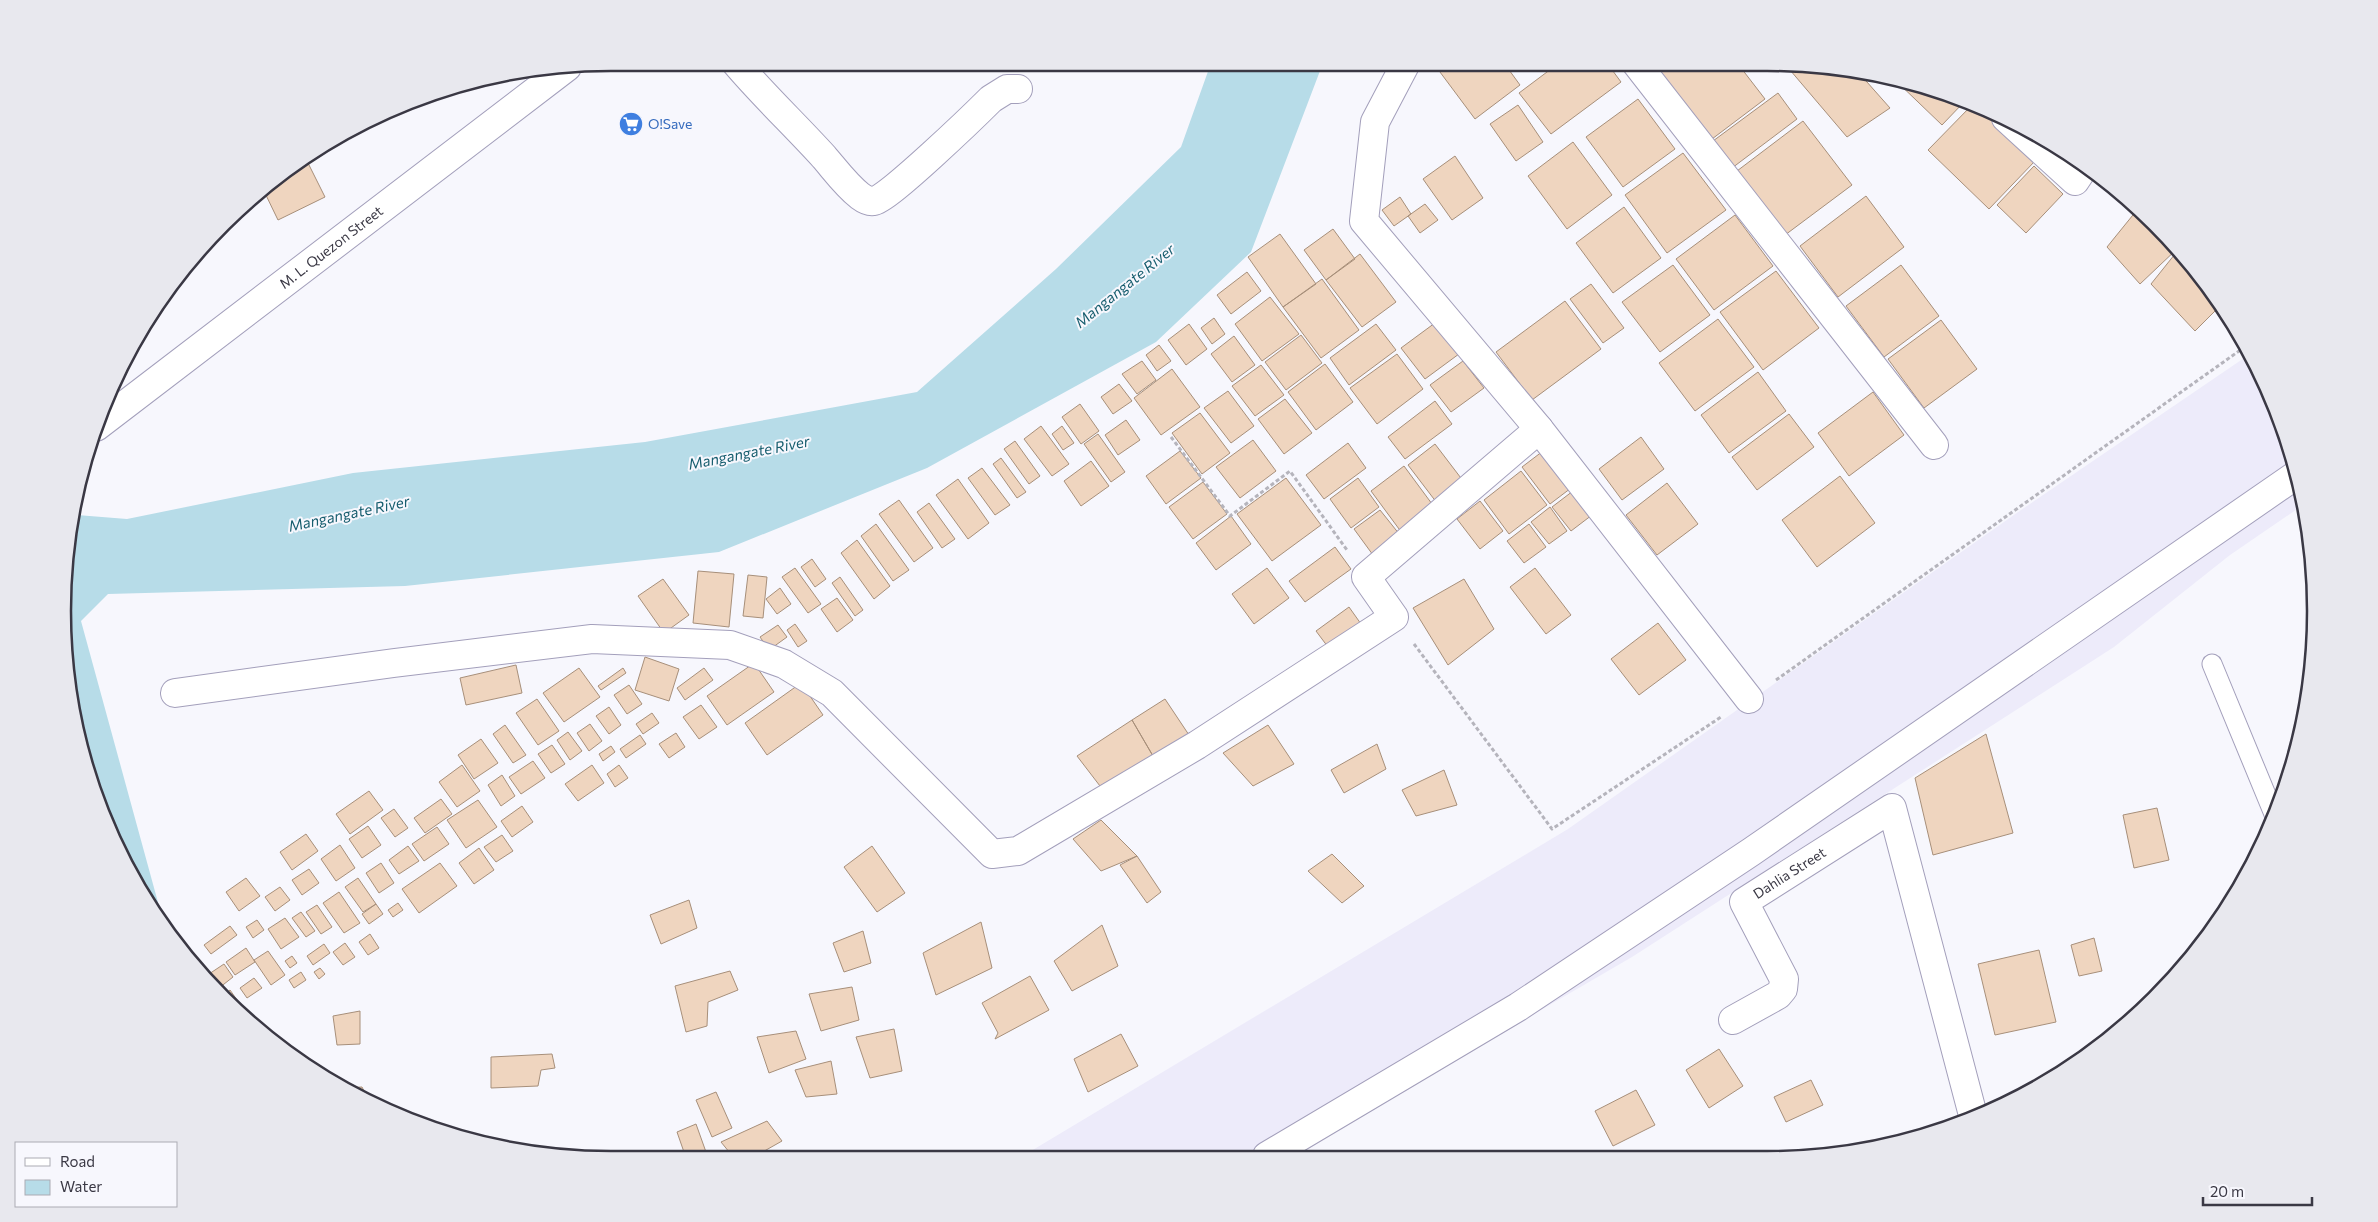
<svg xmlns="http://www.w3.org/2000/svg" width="2378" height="1222" viewBox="0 0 2378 1222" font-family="Commissioner,sans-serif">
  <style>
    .built { fill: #edebfa }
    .water { fill: #b7dce8 }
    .building { fill: #efd5bf; stroke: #a78f7a }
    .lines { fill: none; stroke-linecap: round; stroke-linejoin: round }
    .lane-casing { stroke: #a39fbb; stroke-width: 21 }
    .street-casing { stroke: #a39fbb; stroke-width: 30 }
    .secondary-casing { stroke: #a39fbb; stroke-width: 30 }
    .path { stroke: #b5b4bc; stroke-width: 3; stroke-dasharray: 4 2.5; stroke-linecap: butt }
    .lane { stroke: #fff; stroke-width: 19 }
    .street { stroke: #fff; stroke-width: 28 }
    .secondary { stroke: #fff; stroke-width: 28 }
    .labels { text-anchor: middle; stroke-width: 4; stroke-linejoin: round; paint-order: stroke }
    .shop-label { font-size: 14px; fill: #366cbe; stroke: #f7f7fd; text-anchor: start }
    .street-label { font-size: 14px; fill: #3a3844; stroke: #f7f7fd }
    .water-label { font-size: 15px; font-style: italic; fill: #165d6e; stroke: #f7f7fd }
    .rim { fill: none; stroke: #3a3844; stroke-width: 2.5 }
  </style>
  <rect width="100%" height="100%" fill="#f7f7fd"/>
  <!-- built -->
  <path class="built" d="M2250 354 2286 434 2303 505 2230 555 2114 647 1632 957 1290 1156 1021 1157 1568 829 2021 510Z"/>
  <!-- water -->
  <path class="water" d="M1211 63H1323L1251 252 1156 342 927 468 719 552 405 586 108 594 81 621 165 928 155 916 119 853 81 753 67 682 64 575 71 518 77 515 127 519 353 473 645 442 917 392 1056 269 1181 147Z"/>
  <!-- building -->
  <path class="building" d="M1504 63 1520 85 1475 119 1434 64Z
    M1559 63H1607L1621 82 1551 134 1519 93Z
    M1653 64H1738L1765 99 1712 139Z
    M1796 64 1859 73 1890 108 1847 137 1790 70Z
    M1893 78 1909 81 1964 102 1942 125Z
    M1778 93 1797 119 1732 168 1713 141Z
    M1638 99 1675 149 1623 187 1586 137Z
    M1518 105 1543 142 1516 161 1490 124Z
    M1972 105 1980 108 2035 161 1989 209 1928 150Z
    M1803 121 1852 185 1781 238 1733 174Z
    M1573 142 1612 195 1567 229 1528 176Z
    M1683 153 1726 210 1667 253 1625 195Z
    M1455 156 1483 198 1452 220 1423 179Z
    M305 157 325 197 278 220 263 189 277 176Z
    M2034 166 2063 194 2026 233 1997 205Z
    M1866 196 1904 247 1838 297 1800 246Z
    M1400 197 1411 214 1394 226 1382 210Z
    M1425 204 1438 220 1420 233 1408 216Z
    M1624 207 1661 258 1613 293 1576 243Z
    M2137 210 2178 248 2140 284 2107 247Z
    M1735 215 1773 266 1714 310 1676 259Z
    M1333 229 1355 259 1326 280 1304 250Z
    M1280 234 1316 284 1283 307 1248 257Z
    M2179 249 2220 306 2195 331 2151 284Z
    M1360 254 1396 302 1362 327 1326 280Z
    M1673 265 1710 315 1660 352 1622 302Z
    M1901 265 1939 316 1884 357 1846 306Z
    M1776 271 1819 328 1763 370 1720 312Z
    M1247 272 1261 291 1231 314 1217 295Z
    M1322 279 1359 330 1321 358 1283 307Z
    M1591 284 1624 328 1603 343 1570 299Z
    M1270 297 1299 334 1262 361 1235 324Z
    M1565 301 1601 349 1532 400 1496 352Z
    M1214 318 1225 334 1212 344 1201 328Z
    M1718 319 1754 367 1695 411 1659 363Z
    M1439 320 1463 351 1425 379 1401 348Z
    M1941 320 1977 369 1924 408 1888 359Z
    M1189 324 1207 349 1186 365 1168 340Z
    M1376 324 1396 350 1349 385 1330 358Z
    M1301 335 1322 363 1286 390 1265 362Z
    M1234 336 1255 365 1232 382 1211 354Z
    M1159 345 1171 361 1157 371 1146 355Z
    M1397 354 1423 389 1377 424 1350 388Z
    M1142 361 1156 380 1137 394 1122 374Z
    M1463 361 1484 388 1451 412 1430 385Z
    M1325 364 1353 402 1316 430 1288 392Z
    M1261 365 1284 395 1255 416 1232 386Z
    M1172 369 1200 407 1161 435 1134 398Z
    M1758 372 1786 411 1729 453 1701 415Z
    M1119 384 1132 401 1113 414 1101 397Z
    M1228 391 1254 426 1231 443 1204 408Z
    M1873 392 1904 435 1849 476 1818 433Z
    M1285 399 1312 433 1284 454 1258 419Z
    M1435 401 1452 424 1405 459 1388 437Z
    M1080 404 1099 431 1081 444 1062 417Z
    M1200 413 1230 453 1202 474 1172 433Z
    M1789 414 1814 447 1757 490 1732 457Z
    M1126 420 1140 440 1118 455 1105 435Z
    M1041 426 1069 464 1052 476 1024 439Z
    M1062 426 1074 443 1063 450 1052 434Z
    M1098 434 1125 472 1111 482 1084 444Z
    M1641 437 1664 469 1622 500 1599 469Z
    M1253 440 1276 471 1240 498 1216 467Z
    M1015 441 1040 476 1029 484 1004 449Z
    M1348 443 1366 468 1324 499 1306 475Z
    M1435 444 1467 486 1440 507 1408 465Z
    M1547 448 1575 485 1550 504 1522 467Z
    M1180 451 1201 478 1166 504 1146 476Z
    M1001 458 1026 492 1017 498 993 464Z
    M1091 461 1109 486 1081 506 1064 481Z
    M1404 466 1435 508 1402 533 1371 491Z
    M982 468 1010 505 995 515 968 478Z
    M1521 471 1547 505 1509 534 1484 500Z
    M1840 476 1875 523 1817 567 1782 520Z
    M1286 478 1321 525 1272 561 1237 514Z
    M1358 478 1379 507 1351 528 1330 499Z
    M958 479 989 523 968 539 936 495Z
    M1203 482 1227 514 1193 539 1169 507Z
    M1667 483 1698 524 1657 555 1626 515Z
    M1573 491 1592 515 1571 531 1552 507Z
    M899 500 933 548 914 562 879 514Z
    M1480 501 1503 531 1480 549 1457 519Z
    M929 503 955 539 942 548 917 512Z
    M1550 507 1567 531 1549 544 1531 522Z
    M1380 510 1400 535 1373 555 1354 529Z
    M1231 516 1251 544 1216 570 1196 543Z
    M876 524 909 570 893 581 861 536Z
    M1529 524 1546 547 1524 563 1507 541Z
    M857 540 890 586 874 599 841 553Z
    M1335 547 1351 569 1305 602 1289 581Z
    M812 559 826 579 815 587 801 567Z
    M795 568 821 604 808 613 782 577Z
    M1267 568 1289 598 1254 624 1232 594Z
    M1535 568 1571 615 1546 634 1510 587Z
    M698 571 734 574 729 627 693 623Z
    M748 575 767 577 763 618 743 616Z
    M840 577 863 610 855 616 832 583Z
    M663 579 689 615 664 633 638 596Z
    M1464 579 1494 629 1448 665 1413 608Z
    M780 588 791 604 777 614 766 599Z
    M837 598 853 620 837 632 821 609Z
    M1349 607 1366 631 1334 655 1316 631Z
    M1658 623 1686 660 1639 695 1611 659Z
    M795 624 807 641 798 647 787 630Z
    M778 625 787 637 769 650 760 637Z
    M645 657 679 669 669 701 635 690Z
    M754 663 774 692 727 725 707 696Z
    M516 665 522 693 466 705 460 678Z
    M579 668 600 697 564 722 543 693Z
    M623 668 626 673 601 690 598 686Z
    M704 668 713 680 685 700 677 688Z
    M801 683 823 715 767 755 745 723Z
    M629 685 642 704 627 714 614 695Z
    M537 699 559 731 538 745 516 713Z
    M1165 699 1189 735 1153 756 1132 720Z
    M701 705 717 727 699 739 683 717Z
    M609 707 621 725 609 734 596 716Z
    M652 713 659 723 643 734 636 724Z
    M1132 720 1153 756 1100 786 1077 756Z
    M590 724 602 741 589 751 577 733Z
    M505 725 526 755 513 763 493 734Z
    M1268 725 1294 764 1253 786 1223 753Z
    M568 732 582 751 570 760 557 740Z
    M676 733 685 747 669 758 659 744Z
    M1986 734 2013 833 1933 855 1915 778Z
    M640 735 646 744 626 758 620 749Z
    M481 739 498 763 474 779 458 755Z
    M1377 744 1386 769 1344 793 1331 770Z
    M552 745 565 764 551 773 538 754Z
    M611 746 615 752 603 761 599 754Z
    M533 761 545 778 521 794 509 777Z
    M462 765 480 791 457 807 439 782Z
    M592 765 604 783 578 801 565 784Z
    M619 765 628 778 615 787 607 774Z
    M1444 770 1457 805 1416 816 1402 790Z
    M502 775 515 796 501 806 488 785Z
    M369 791 383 810 350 834 336 814Z
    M441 799 452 814 425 833 414 818Z
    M478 800 497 827 466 848 447 820Z
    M522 806 533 822 512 837 501 821Z
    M2157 808 2169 860 2134 868 2123 815Z
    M394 809 408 828 395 837 381 818Z
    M1101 820 1137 856 1101 871 1073 839Z
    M368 826 381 845 362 858 349 839Z
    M437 827 449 844 424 861 412 844Z
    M306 834 318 851 292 870 280 852Z
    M502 835 513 851 496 862 484 847Z
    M340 845 355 868 336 881 321 859Z
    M408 846 419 861 399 874 389 860Z
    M872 846 905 893 877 912 844 867Z
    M479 848 494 870 474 884 459 863Z
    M1332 854 1364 886 1342 903 1308 871Z
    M1137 856 1161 892 1147 903 1120 865Z
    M381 863 394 883 379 893 366 873Z
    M440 863 457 886 419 913 402 889Z
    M309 869 319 883 302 895 292 880Z
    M246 878 260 896 239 911 226 892Z
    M358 878 376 904 363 912 345 887Z
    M280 887 290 900 275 911 265 897Z
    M339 892 360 923 344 933 323 903Z
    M689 900 697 928 661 944 650 915Z
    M398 903 403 910 393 917 388 910Z
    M376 904 383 914 369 924 362 914Z
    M317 905 332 927 321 934 306 912Z
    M301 912 315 931 306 937 292 918Z
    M285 918 299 937 281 949 268 929Z
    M257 920 264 930 253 938 246 927Z
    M981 922 992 968 936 995 923 953Z
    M1102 925 1118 966 1072 991 1054 961Z
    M230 926 237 935 211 954 204 945Z
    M863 931 871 963 844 972 833 943Z
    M370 934 379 948 368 955 359 942Z
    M2094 938 2102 971 2079 976 2071 945Z
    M345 943 355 957 343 965 333 952Z
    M324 944 330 953 313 965 307 956Z
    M246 948 255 962 235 975 226 962Z
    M2039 950 2056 1022 1995 1035 1978 964Z
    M268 951 285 975 271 985 254 960Z
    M292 956 297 963 290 968 285 961Z
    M224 964 233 977 219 988 209 974Z
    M320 968 325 974 319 979 314 972Z
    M730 971 738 990 708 1002 707 1026 686 1032 675 986Z
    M301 972 306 980 294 988 289 980Z
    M1030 976 1049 1010 995 1039 998 1033 982 1003Z
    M254 978 262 988 247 998 240 988Z
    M852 987 859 1020 821 1031 809 994Z
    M230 990 242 1007 237 1011 221 997Z
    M360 1011V1044L337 1045 333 1016Z
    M894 1029 902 1071 870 1078 856 1037Z
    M796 1031 806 1059 769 1073 757 1037Z
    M1121 1034 1138 1066 1088 1092 1074 1059Z
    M1719 1049 1743 1086 1709 1108 1686 1070Z
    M552 1054 555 1068 541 1070 538 1086 491 1088V1057Z
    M831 1061 837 1094 806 1097 795 1070Z
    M1811 1080 1823 1105 1786 1122 1774 1097Z
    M362 1087 370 1103 345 1088Z
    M1636 1090 1655 1125 1613 1146 1595 1111Z
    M716 1092 732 1128 712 1137 696 1100Z
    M767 1121 782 1141 752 1158H734L721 1142Z
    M696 1124 706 1152 685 1155 677 1132Z
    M535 1149 569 1151 570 1157 535 1152Z"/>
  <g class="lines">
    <!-- lane casing -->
    <g class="lane-casing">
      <path id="lane" d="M2212 664 2274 814"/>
    </g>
    <!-- street casing -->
    <g class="street-casing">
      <g id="street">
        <path d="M736 63C764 96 795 125 824 157 836 171 846 185 860 196 864 199 870 202 874 201 887 200 977 113 991 99L1007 89H1018"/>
        <path d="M1406 63 1375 122 1364 221 1539 429 1749 699"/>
        <path d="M1636 63 1934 445"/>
        <path d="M2006 118 2075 181 2085 166"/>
        <path d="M175 693 394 663 592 639 730 645 784 664 832 693 992 854 1018 851 1197 745 1394 617 1366 577 1539 429"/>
        <path id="s1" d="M1733 1020 1778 995 1783 989 1784 979 1744 902 1892 808 1974 1119"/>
        <path d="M1267 1156 1518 1007 1751 852 2296 475"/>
      </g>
    </g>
    <!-- secondary casing -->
    <g class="secondary-casing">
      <g id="secondary">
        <path id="s2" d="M96 427 567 67"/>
      </g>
    </g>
    <!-- path -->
    <path class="path" d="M1171 437 1230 516 1290 471 1347 550
      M1414 644 1552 829 1721 717
      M1776 680 2246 346"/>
    <!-- lane -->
    <use href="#lane" class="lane"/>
    <!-- street -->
    <use href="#street" class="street"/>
    <!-- secondary -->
    <use href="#secondary" class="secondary"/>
  </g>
  <!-- icons -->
  <defs>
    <g id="supermarket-disc" transform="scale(1.25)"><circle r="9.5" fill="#3f7fe0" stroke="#f7f7fd"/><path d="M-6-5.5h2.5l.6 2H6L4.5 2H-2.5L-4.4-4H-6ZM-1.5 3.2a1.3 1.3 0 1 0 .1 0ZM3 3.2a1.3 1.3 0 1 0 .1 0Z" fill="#fff"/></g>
  </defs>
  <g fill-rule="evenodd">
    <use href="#supermarket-disc" x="631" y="124"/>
  </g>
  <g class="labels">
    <!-- shop labels -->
    <g class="shop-label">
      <text x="648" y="129">O!Save</text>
    </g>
    <!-- street labels -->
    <g class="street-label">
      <text dy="5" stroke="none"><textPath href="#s2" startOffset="296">M. L. Quezon Street</textPath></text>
      <text dy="5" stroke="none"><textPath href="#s1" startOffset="210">Dahlia Street</textPath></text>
    </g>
    <!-- water labels -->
    <g class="water-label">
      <text transform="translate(1125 286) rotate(-39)" y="5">Mangangate River</text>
      <text transform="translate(749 453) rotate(-11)" y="5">Mangangate River</text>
      <text transform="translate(349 514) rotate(-12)" y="5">Mangangate River</text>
    </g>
  </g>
  <!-- crop -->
  <path d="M0 0H2378V1222H0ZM611 71H1767A540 540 0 0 1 2307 611V611A540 540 0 0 1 1767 1151H611A540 540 0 0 1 71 611V611A540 540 0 0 1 611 71Z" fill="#e8e8ee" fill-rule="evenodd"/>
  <path class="rim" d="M611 71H1767A540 540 0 0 1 2307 611V611A540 540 0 0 1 1767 1151H611A540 540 0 0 1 71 611V611A540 540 0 0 1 611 71Z"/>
  <!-- legend -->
  <rect x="15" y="1142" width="162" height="65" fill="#f7f7fd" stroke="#ababb3"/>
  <rect x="25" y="1158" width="25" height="8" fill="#ffffff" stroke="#ababb3"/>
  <text x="60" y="1167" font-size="15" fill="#3a3844">Road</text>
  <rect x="25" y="1180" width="25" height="15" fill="#b7dce8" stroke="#ababb3"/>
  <text x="60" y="1192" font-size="15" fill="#3a3844">Water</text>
  <!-- scale -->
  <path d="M2203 1197v8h109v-8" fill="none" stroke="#3a3844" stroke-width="2.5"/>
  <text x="2210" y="1197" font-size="15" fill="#3a3844" stroke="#f7f7fd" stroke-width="4" paint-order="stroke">20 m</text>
</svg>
